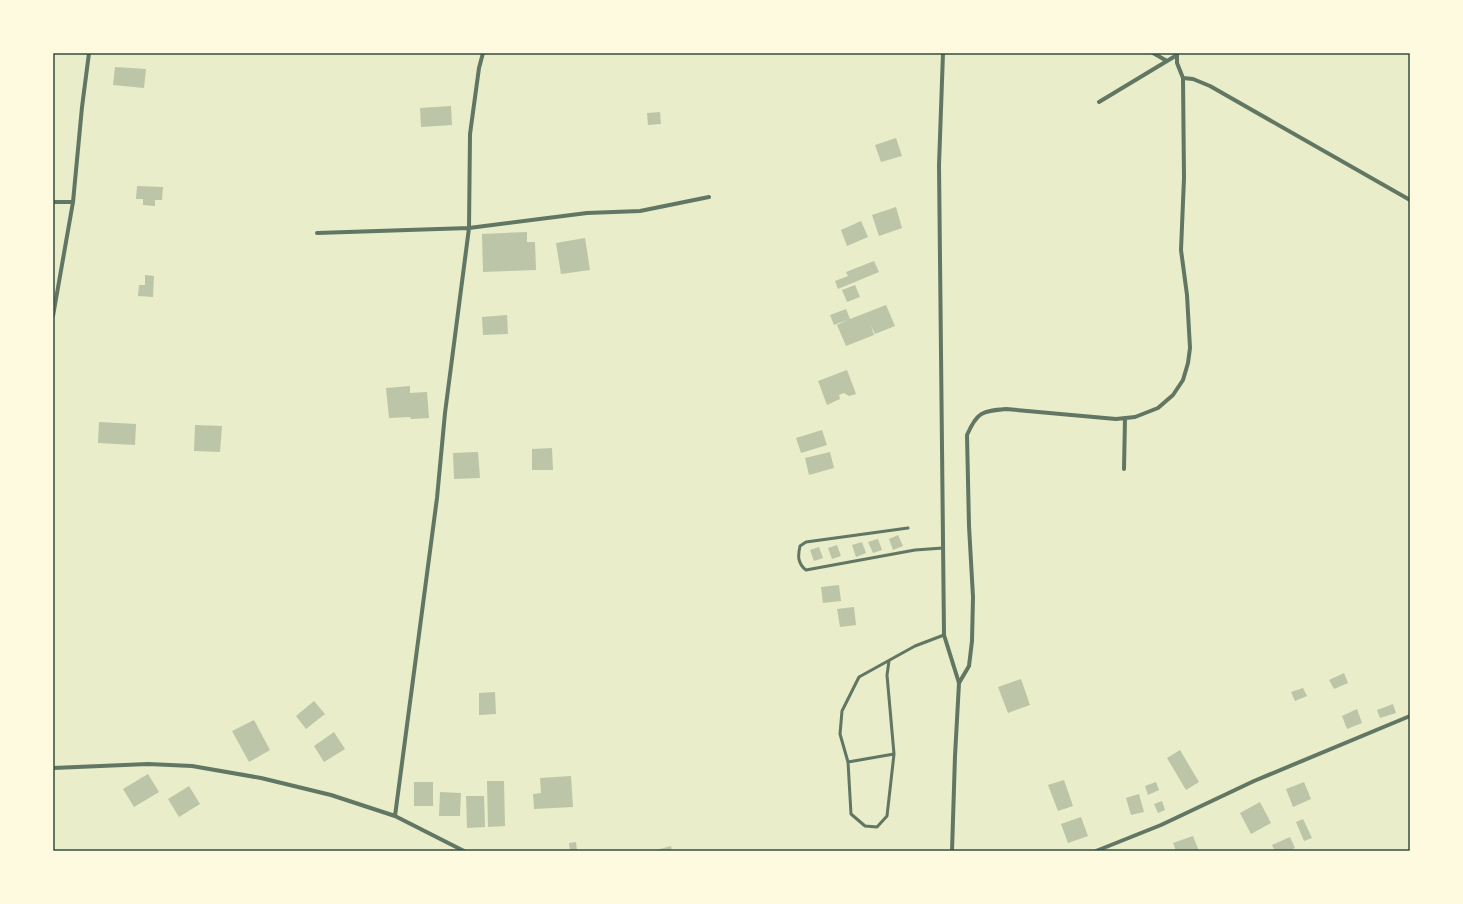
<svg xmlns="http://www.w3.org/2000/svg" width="1463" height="904" viewBox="0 0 1463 904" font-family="'PT Sans',sans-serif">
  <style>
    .building { fill: #bcc5a7 }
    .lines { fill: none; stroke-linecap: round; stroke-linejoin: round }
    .service { stroke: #617663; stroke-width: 3 }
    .minor { stroke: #617663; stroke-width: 4 }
    .neatline { fill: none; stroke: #344e41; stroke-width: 1.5 }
  </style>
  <rect width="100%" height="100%" fill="#e9edc9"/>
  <!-- building -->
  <path class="building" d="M115 67 146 69 144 88 113 85Z
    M451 106 452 125 421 127 420 108Z
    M660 112 661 124 648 125 647 113Z
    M896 138 902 156 881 162 875 145Z
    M137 186 163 187 162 200H155V206L143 205V199H136Z
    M896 207 902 228 879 236 872 215Z
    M861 221 868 237 847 246 841 230Z
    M527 232V242H535L536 270 483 272 482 234Z
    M585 238 590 270 561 274 556 243Z
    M874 261 879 272 838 289 835 281 848 276 846 272Z
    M145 275 154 276 153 297 138 296 139 285H145Z
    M855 285 860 297 847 302 842 290Z
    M886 305 895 326 875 334 871 326 874 335 846 346 837 325 847 320 834 325 830 315 846 309 850 319Z
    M507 315 508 334 483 335 482 317Z
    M847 370 856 394 849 396 844 393 839 395 840 399 827 405 818 381Z
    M410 386V393L427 392 429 418 411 419 410 417 389 418 386 388Z
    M99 422 136 424 135 445 98 443Z
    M195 425 222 426 220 452 194 451Z
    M822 430 827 445 801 453 796 438Z
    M552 448 553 470H532V449Z
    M478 452 480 478 454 479 453 453Z
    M830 452 834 468 809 475 805 458Z
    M898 535 903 546 893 550 889 539Z
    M878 539 882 550 873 553 868 542Z
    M862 542 866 553 856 557 852 545Z
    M837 545 841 556 832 559 828 548Z
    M819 547 823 558 814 561 810 550Z
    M839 585 841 601 823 603 821 587Z
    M854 607 856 625 840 627 837 609Z
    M1344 673 1348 683 1334 689 1329 680Z
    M1021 679 1030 705 1008 713 998 687Z
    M1303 688 1307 696 1295 701 1291 692Z
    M495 692 496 714 479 715V693Z
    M314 701 325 714 306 729 296 716Z
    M1393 704 1396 713 1380 718 1377 710Z
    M1357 709 1362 723 1347 729 1342 716Z
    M254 720 270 750 249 762 232 731Z
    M334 732 345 749 324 762 314 746Z
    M1180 750 1199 782 1186 790 1167 758Z
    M148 774 159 792 134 807 123 789Z
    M571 776 573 807 534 809 533 794 541 793 540 778Z
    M1064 780 1073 806 1058 811 1048 785Z
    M487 781H504L505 826 488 827Z
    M414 782H433V806H414Z
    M1156 782 1159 790 1148 795 1145 786Z
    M1304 782 1311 799 1293 807 1286 789Z
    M189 786 200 804 179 817 168 799Z
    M440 792 461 793 460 816H439Z
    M1139 794 1144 812 1131 815 1126 798Z
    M466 796H484L485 827 467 828Z
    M1162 801 1165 810 1158 813 1154 804Z
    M1260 802 1271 823 1251 834 1240 813Z
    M1081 817 1088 836 1068 843 1061 824Z
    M1303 819 1312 838 1304 841 1296 822Z
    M1193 836 1199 851H1176L1173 843Z
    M1290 837 1295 848 1289 851H1275L1272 845Z
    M576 842 577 851H570L569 843Z
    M671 846 672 851H653Z"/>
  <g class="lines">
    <!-- service -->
    <path class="service" d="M908 528 806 542 800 546C798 555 797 563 806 570L915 550 943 548
      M889 661 887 675 894 754 887 816 877 827 865 826 851 814 848 762 840 734 842 711 859 677 915 646 944 635
      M848 762 894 754"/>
    <!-- minor -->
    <path class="minor" d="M943 53 939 165 944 635 959 683 955 756 952 851
      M1153 53 1167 61
      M1183 78 1193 79 1210 86 1410 200
      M1099 102 1177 55
      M53 202H73
      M317 233 469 228 470 134 479 68 483 53
      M53 316 73 202 82 107 89 53
      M1124 469 1125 418
      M959 683 969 666 972 641 973 597 969 526 967 435C977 412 982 411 1006 409L1116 419 1135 417 1158 408 1173 395 1183 380 1188 363 1190 348 1187 295 1181 250 1184 178 1183 78 1177 63V53
      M53 768 148 764 192 766 261 778 331 795 395 816 464 851
      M395 816 437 498 445 413 469 228 587 213 640 211 709 197
      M1096 851 1161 825 1254 781 1410 716"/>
  </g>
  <!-- border -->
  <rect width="1463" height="904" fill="none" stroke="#fefae0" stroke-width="108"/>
  <rect x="54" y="54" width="1355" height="796" class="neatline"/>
</svg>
